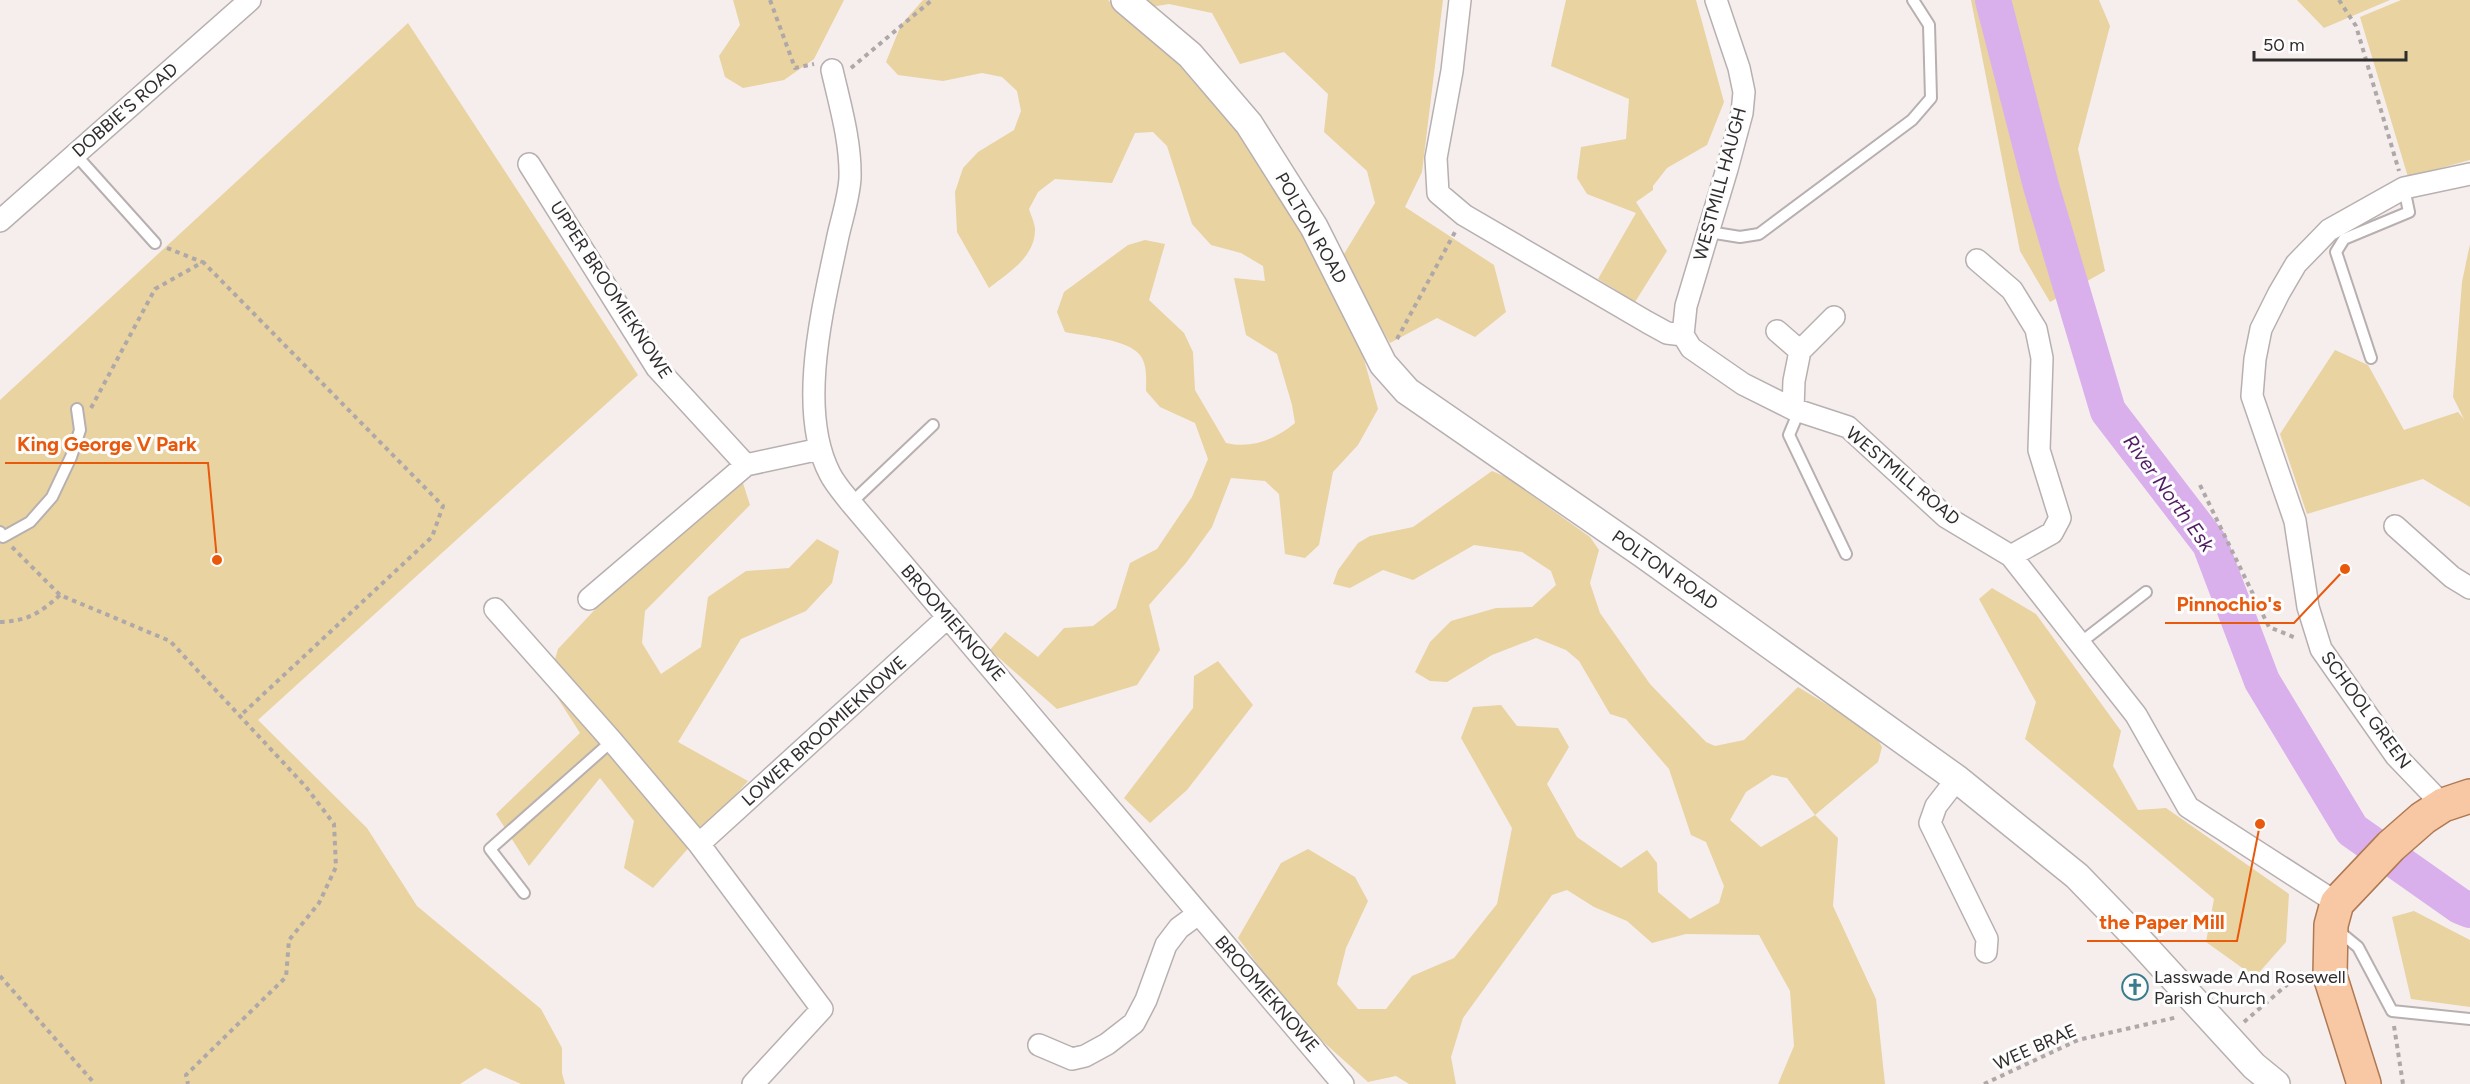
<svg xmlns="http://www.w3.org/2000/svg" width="2470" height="1084" viewBox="0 0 2470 1084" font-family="Figtree,sans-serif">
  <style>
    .green { fill: #e8d3a1; fill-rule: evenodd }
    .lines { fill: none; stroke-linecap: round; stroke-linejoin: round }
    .river { stroke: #dab0ec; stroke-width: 36 }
    .service-casing { stroke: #b8b0b0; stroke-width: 14 }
    .minor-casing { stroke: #b8b0b0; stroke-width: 24 }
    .tertiary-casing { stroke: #b8b0b0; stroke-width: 30 }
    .primary-casing { stroke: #af7952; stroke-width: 36 }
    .path { stroke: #afa8a8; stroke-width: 4; stroke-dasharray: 4.5 4.5; stroke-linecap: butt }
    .service { stroke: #fff; stroke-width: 10 }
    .minor { stroke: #fff; stroke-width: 21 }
    .tertiary { stroke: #fff; stroke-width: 27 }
    .primary { stroke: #f8c7a4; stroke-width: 33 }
    .labels { text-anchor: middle; stroke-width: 6; stroke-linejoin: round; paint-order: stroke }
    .street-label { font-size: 18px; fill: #2f2c2c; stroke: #fefdfd }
    .poi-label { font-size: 18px; fill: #2f2c2c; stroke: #fefdfd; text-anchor: start }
    .water-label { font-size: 20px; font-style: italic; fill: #4f1c62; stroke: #fefdfd }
    .leader { fill: none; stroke: #e8590c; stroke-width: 2 }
    .callout-dot { fill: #e8590c; stroke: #fefdfd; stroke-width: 2 }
    .callout-label { font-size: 20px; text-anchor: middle; font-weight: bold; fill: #e8590c; stroke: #fefdfd; stroke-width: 6; stroke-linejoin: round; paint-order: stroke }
  </style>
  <rect width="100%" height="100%" fill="#f6eeed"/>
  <!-- green -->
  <path class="green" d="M733 0H844L814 59 784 80 743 88 725 77 719 56 740 25Z
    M923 0H1108L1173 58 1255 153 1304 233 1363 356 1378 409 1358 445 1333 472 1319 545 1305 558 1285 554 1279 494 1265 481 1231 478 1212 527 1186 563 1149 605 1160 650 1137 685 1057 709 990 650 1005 632 1038 657 1064 628 1093 626 1116 608 1130 563 1157 549 1192 497 1208 459 1195 423 1160 407 1146 391C1146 379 1148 361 1137 352 1123 339 1084 336 1065 332L1057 312 1064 292 1128 245 1145 240 1165 244 1149 300 1184 333 1193 352 1195 390 1226 443C1252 449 1274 440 1295 423L1292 405 1277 354 1246 335 1234 278 1265 281 1263 266 1241 253 1211 245 1192 224 1167 146 1153 132 1135 133 1112 183 1055 179 1038 192 1029 209C1031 215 1034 222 1035 228 1036 257 1008 273 989 288L957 232 955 192 963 168 978 152 1014 130 1021 111 1017 91 1002 77 982 73 943 81 898 75 886 62 901 25Z
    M1140 0H1443L1422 172 1405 207 1494 265 1506 312 1475 337 1437 318 1390 343 1341 259 1375 203 1367 171 1324 132 1328 94 1284 52 1240 64 1212 13 1169 4 1151 7Z
    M1566 0H1696L1724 102 1707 145 1667 168 1653 186V190L1636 202 1667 251 1635 302 1598 279 1636 213 1587 194 1577 178 1581 147 1626 139 1629 99 1551 66Z
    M1971 0H2099L2110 26 2078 149 2105 271 2050 302 2020 251Z
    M2297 0H2390L2324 28Z
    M2401 0H2470V160L2408 177 2360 17Z
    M408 23 638 375 258 720 367 828 417 906 541 1009 562 1048V1073L565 1084H521L485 1068 460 1084H0V400Z
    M2470 244V507L2423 479 2307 514 2280 434 2335 350 2368 365 2404 430 2458 412 2464 419 2453 397 2462 282Z
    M1492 471 1506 477 1590 537 1599 550 1590 583 1600 613 1650 684 1706 742 1715 746 1744 740 1798 687 1874 733 1882 747 1878 762 1815 815 1838 838 1833 906 1876 999 1885 1084H1778L1794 1046 1790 991 1759 935 1686 934 1652 943 1627 921 1594 907 1567 890 1552 895 1463 1018 1451 1057 1456 1084H1409L1396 1076 1368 1082 1299 1020 1238 938 1281 863 1308 849 1355 877 1368 901 1346 948 1337 984 1358 1009H1386L1412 976 1454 958 1497 904 1512 828 1461 738 1473 707 1501 705 1517 726 1558 728 1569 747 1547 784 1577 837 1621 868 1647 850 1657 863 1658 892 1690 919 1719 903 1724 886 1706 842 1691 835 1669 769 1626 719 1610 714 1579 661 1566 650 1536 638 1492 655 1447 682 1430 681 1415 672 1430 642 1451 621 1496 608 1532 607 1556 585 1551 571 1522 552 1474 545 1413 580 1383 570 1350 588 1333 584 1338 570 1358 543 1370 536 1413 527ZM1772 775 1787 778 1815 815 1761 847 1730 820 1746 792Z
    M718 478 743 483 750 505 645 611 642 643 661 674 701 647 708 597 746 571 789 568 817 539 839 551 832 583 806 611 741 639 678 742 748 781 653 888 624 868 634 821 600 778 529 866 496 814 580 733 548 683 558 649Z
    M1992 588 2036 614 2121 731 2113 766 2138 810 2166 808 2289 894 2286 942 2255 977 2206 942 2214 899 2025 739 2036 702 1979 599Z
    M1218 661 1253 705 1187 790 1150 823 1124 798 1193 708 1194 676Z
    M2414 911 2470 940V1007L2411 999 2392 917Z"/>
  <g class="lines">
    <!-- river -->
    <path class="river" d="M1993 0 2041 186 2108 411 2210 544 2262 681 2352 830 2460 906 2470 910"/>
    <!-- service casing -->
    <g class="service-casing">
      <path id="service" d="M75 154 155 243
        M1709 232 1740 237 1759 234 1912 120 1931 98 1929 25 1913 0
        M2371 358 2336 252 2344 239 2409 212 2404 188
        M1799 411 1789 435 1846 554
        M851 503 933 425
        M0 532 3 537 30 522 52 497 71 457 80 430 77 409
        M2080 643 2146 592
        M524 893 490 849 612 741
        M2336 929 2358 947 2392 1011 2470 1019"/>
    </g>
    <!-- minor casing -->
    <g class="minor-casing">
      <path id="minor" d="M1460 0 1452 71 1436 158 1438 193 1464 215 1647 322 1667 333 1683 335 1691 348 1743 384 1793 409 1848 427 1946 517 2011 556 2136 715 2188 807 2337 903
        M832 70C840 105 851 142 850 178 849 197 842 218 838 236 824 304 796 409 830 474 835 484 844 494 851 503L1343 1084
        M529 164 657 368 746 465 820 449
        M0 221 250 0
        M1977 260 2012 290 2036 329 2042 358 2039 450 2060 518 2052 533 2011 556
        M1777 331 1800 351
        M1683 335 1686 306 1727 169 1742 113 1744 92 1739 68 1716 0
        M1793 409 1794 381 1800 351 1834 317
        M2395 526 2452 577 2470 588
        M589 599 746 465
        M495 609 612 741 699 844 822 1009 753 1084
        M1957 779 1936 806 1930 823 1987 939 1986 952
        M2443 805 2396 756 2321 649 2308 607 2295 521 2252 396 2255 359 2261 329 2279 293 2296 264 2329 230 2404 188 2470 174
        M699 844 948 617
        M1039 1045 1072 1059 1085 1056 1107 1044 1134 1023 1146 1000 1166 945 1179 928 1198 914"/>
    </g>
    <!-- tertiary casing -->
    <g class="tertiary-casing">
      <path id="tertiary" d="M1125 0 1190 55 1249 124 1314 227 1383 364 1407 391 1643 554 1957 779 2077 876 2136 937 2254 1066 2276 1084"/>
    </g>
    <!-- primary casing -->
    <g class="primary-casing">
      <path id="primary" d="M2364 1084 2330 976 2331 925 2337 903 2391 846 2423 818 2443 805 2470 796"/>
    </g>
    <!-- path -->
    <path class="path" d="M770 0 795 68 814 64
      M2339 0 2356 26 2399 171
      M851 68 932 0
      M167 248 202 262
      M1397 339 1455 232
      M91 408 155 289 203 262 443 506 432 537 240 716
      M2200 485 2269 627 2296 638
      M12 547 60 595 170 641 306 787 334 824 336 867 319 903 289 940 286 977 186 1075 188 1084
      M0 622C28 621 40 613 60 595
      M0 976 95 1084
      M2244 1022 2304 970
      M2394 1026 2403 1084
      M1984 1084 2078 1040 2178 1017"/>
    <!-- service -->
    <use href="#service" class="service"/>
    <!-- minor -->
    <use href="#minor" class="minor"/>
    <!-- tertiary -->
    <use href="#tertiary" class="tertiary"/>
    <!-- primary -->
    <use href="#primary" class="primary"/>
  </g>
  <!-- icons -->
  <defs>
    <g id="church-ring" transform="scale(1.35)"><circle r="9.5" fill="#fefdfd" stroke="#397c8c" stroke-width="1.5"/><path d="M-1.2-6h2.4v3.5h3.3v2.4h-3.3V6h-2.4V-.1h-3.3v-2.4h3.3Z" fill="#397c8c"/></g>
  </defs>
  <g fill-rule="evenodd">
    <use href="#church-ring" x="2135" y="987"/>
  </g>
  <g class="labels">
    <!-- street labels -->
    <g class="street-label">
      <text transform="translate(125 110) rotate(-41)" y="6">DOBBIE'S ROAD</text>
      <text transform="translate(1720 184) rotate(-75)" y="6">WESTMILL HAUGH</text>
      <text transform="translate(1311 228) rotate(60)" y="6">POLTON ROAD</text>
      <text transform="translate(611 290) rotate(57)" y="6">UPPER BROOMIEKNOWE</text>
      <text transform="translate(1903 476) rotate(40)" y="6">WESTMILL ROAD</text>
      <text transform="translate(1665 570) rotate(35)" y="6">POLTON ROAD</text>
      <text transform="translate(953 623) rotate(49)" y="6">BROOMIEKNOWE</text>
      <text transform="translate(2366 710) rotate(54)" y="6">SCHOOL GREEN</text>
      <text transform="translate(824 731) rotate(-42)" y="6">LOWER BROOMIEKNOWE</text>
      <text transform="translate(1267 994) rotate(49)" y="6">BROOMIEKNOWE</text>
      <text transform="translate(2035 1047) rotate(-24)" y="6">WEE BRAE</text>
    </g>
    <!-- poi labels -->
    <g class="poi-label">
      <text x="2154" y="983">Lasswade And Rosewell<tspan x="2154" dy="21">Parish Church</tspan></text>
    </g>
    <!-- water labels -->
    <g class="water-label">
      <text transform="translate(2169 493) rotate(54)" y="7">River North Esk</text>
    </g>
  </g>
  <!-- callouts -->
  <path class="leader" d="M217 560L208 463H5M2345 569L2294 623H2165M2260 824L2237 941H2087"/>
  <g class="callout-dot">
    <circle cx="217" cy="560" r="6"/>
    <circle cx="2345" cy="569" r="6"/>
    <circle cx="2260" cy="824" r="6"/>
  </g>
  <g class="callout-label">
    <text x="107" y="451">King George V Park</text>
    <text x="2229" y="611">Pinnochio's</text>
    <text x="2162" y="929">the Paper Mill</text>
  </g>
  <!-- scale -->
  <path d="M2254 51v9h152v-9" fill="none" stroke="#2f2c2c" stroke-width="3"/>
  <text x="2263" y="51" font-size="18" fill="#2f2c2c" stroke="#fefdfd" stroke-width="4.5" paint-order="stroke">50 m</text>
</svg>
